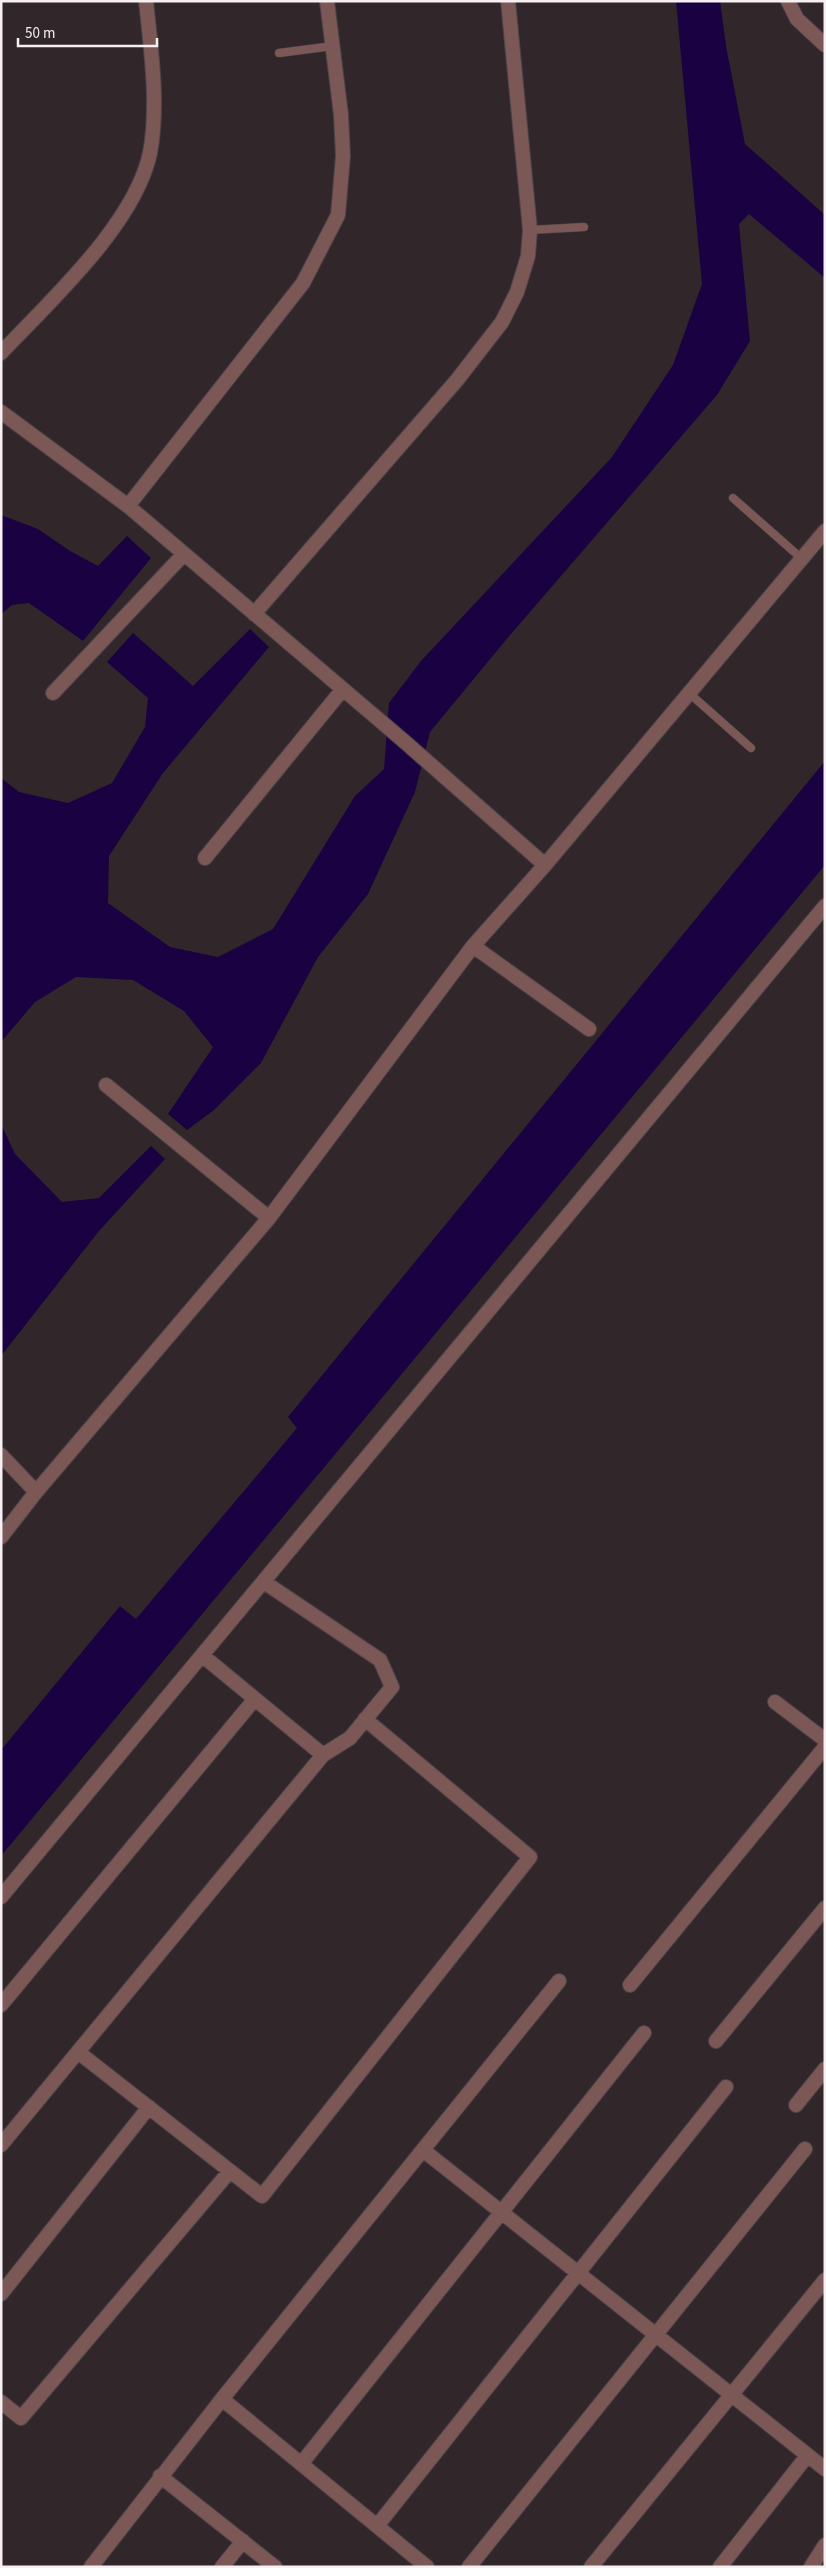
<svg xmlns="http://www.w3.org/2000/svg" width="826" height="2568" viewBox="0 0 826 2568" font-family="'Source Sans 3',sans-serif">
  <style>
    .water { fill: #1a0141 }
    .lines { fill: none; stroke-linecap: round; stroke-linejoin: round }
    .service-casing { stroke: #4d4347; stroke-width: 9 }
    .minor-casing { stroke: #4d4347; stroke-width: 16 }
    .service { stroke: #7b5756; stroke-width: 8 }
    .minor { stroke: #7b5756; stroke-width: 14 }
  </style>
  <rect width="100%" height="100%" fill="#31272b"/>
  <!-- water -->
  <path class="water" d="M676 1H720L726 46 745 144 825 215V278L749 214 739 224 750 341 717 395 505 641 430 732 415 792 368 894 318 957 261 1063 214 1110 187 1130 168 1114 213 1047 184 1011 133 980 76 977 35 1002 1 1042V778L19 792 68 803 112 783 145 727 148 698 107 662 133 633 193 686 250 629 269 647 163 773 109 856 108 903 170 947 218 957 273 929 355 796 384 769 389 703 421 661 612 457 673 365 702 284Z
    M1 515 38 529 70 551 98 566 127 536 151 558 83 641 29 603 12 605 1 614Z
    M825 761V865L1 1856V1750L120 1606 136 1619 297 1428 288 1417Z
    M1 1124 15 1154 62 1202 99 1198 151 1146 165 1159 99 1231 1 1356Z"/>
  <g class="lines">
    <!-- service casing -->
    <g class="service-casing">
      <path id="service" d="M279 53 333 46
        M530 230 584 227
        M733 498 801 558
        M689 693 751 748"/>
    </g>
    <!-- minor casing -->
    <g class="minor-casing">
      <path id="minor" d="M788 1 797 19 825 45
        M1 353C50 301 135 224 150 153 159 105 151 50 146 1
        M1 412 128 506 405 742 545 865
        M128 506 303 283 338 215 343 156 341 115 327 1
        M254 614 457 380 502 322 517 292 528 256 530 230 508 1
        M53 693 184 554
        M205 858 343 689
        M473 946 589 1029
        M106 1085 269 1218
        M1 1455 36 1492
        M1 1537 36 1492 269 1218 473 946 545 865 825 531
        M203 1656 323 1755 350 1738 392 1687 380 1660 264 1582
        M775 1702 825 1740
        M1 1897 825 906
        M630 1985 825 1747
        M1 2005 254 1700
        M716 2041 825 1908
        M78 2052 262 2196 530 1857 365 1719
        M796 2105 825 2069
        M1 2145 323 1755
        M423 2150 825 2469
        M1 2294 149 2107
        M222 2399 559 1981
        M1 2402 21 2418 230 2171
        M301 2464 644 2033
        M160 2476 275 2567
        M377 2526 726 2087
        M91 2567 222 2399 427 2567
        M222 2567 243 2541
        M469 2567 805 2149
        M591 2567 825 2280
        M720 2567 807 2456
        M811 2567 825 2545"/>
    </g>
    <!-- service -->
    <use href="#service" class="service"/>
    <!-- minor -->
    <use href="#minor" class="minor"/>
  </g>
  <!-- border -->
  <rect width="826" height="2568" fill="none" stroke="#f7f0f3" stroke-width="5"/>
  <!-- scale -->
  <path d="M18 38v8h139v-8" fill="none" stroke="#f7f0f3" stroke-width="2.5"/>
  <text x="25" y="38" font-size="15" fill="#f7f0f3" stroke="#31272b" stroke-width="4" paint-order="stroke">50 m</text>
</svg>
